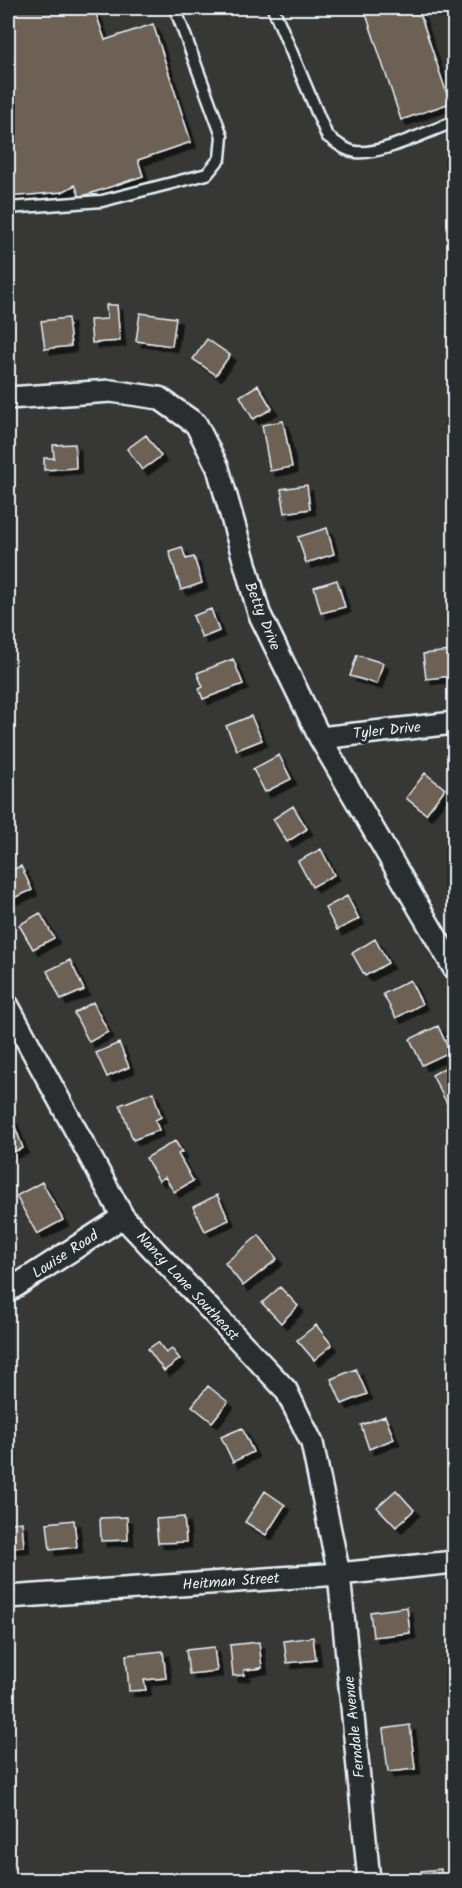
<svg xmlns="http://www.w3.org/2000/svg" width="462" height="1888" viewBox="0 0 462 1888" font-family="Kalam,sans-serif">
  <style>
    .building { fill: #6d6054; stroke: #e8f1f8; stroke-width: 1.5; filter: url(#shadow) }
    .lines { fill: none; stroke-linecap: round; stroke-linejoin: round }
    .lane-casing { stroke: #e8f1f8; stroke-width: 15 }
    .street-casing { stroke: #e8f1f8; stroke-width: 26 }
    .lane { stroke: #2a2d2e; stroke-width: 10 }
    .street { stroke: #2a2d2e; stroke-width: 21 }
    .labels { text-anchor: middle; stroke-width: 6; stroke-linejoin: round; paint-order: stroke }
    .street-label { font-size: 15px; fill: #e8f1f8; stroke: #2a2d2e }
  </style>
  <defs>
    <filter id="shadow"><feDropShadow dx="5.5" dy="5.5" stdDeviation="0" flood-color="#0009"/></filter>
  </defs>
  <rect width="100%" height="100%" fill="#373736"/>
  <filter id="ink" filterUnits="userSpaceOnUse"><feTurbulence type="fractalNoise" baseFrequency=".0167" numOctaves="2"/><feDisplacementMap in="SourceGraphic" scale="12" xChannelSelector="R" yChannelSelector="G"/><feConvolveMatrix kernelMatrix="1 2 1 2 8 2 1 2 1" color-interpolation-filters="sRGB"/></filter>
  <g filter="url(#ink)">
    <!-- building -->
    <path class="building" d="M8 8H94L105 40 153 24 191 142 138 160 143 176 80 197 75 185 62 192 8 197Z
      M364 8H418L450 103 401 120Z
      M106 305H117L120 341 92 343 90 320 107 319Z
      M140 313 176 318 172 346 136 341Z
      M68 318 71 346 45 349 41 321Z
      M207 339 230 355 216 375 193 359Z
      M258 385 272 409 253 419 240 396Z
      M283 421 292 467 270 471 262 425Z
      M146 435 161 456 142 470 127 449Z
      M75 444 76 468 44 470V458H54L53 445Z
      M307 485 310 509 285 513 281 489Z
      M327 528 334 554 306 563 298 537Z
      M182 547 186 559 194 557 202 583 181 590 169 551Z
      M337 580 345 607 321 613 314 587Z
      M211 609 219 631 202 638 193 616Z
      M450 651 452 676 426 679 423 654Z
      M357 655 383 663 377 684 350 676Z
      M233 659 243 684 203 699 199 689 203 687 197 673Z
      M251 716 262 740 237 750 226 726Z
      M279 755 291 779 265 792 253 769Z
      M425 773 445 789 426 814 406 798Z
      M293 806 307 829 287 842 273 819Z
      M321 849 334 875 312 887 298 861Z
      M21 866 32 890 11 899 8 891V872Z
      M347 896 359 919 337 930 325 908Z
      M40 913 54 938 33 949 19 925Z
      M375 939 388 963 365 976 352 953Z
      M70 960 84 990 61 1000 47 971Z
      M410 980 422 1004 396 1018 383 994Z
      M93 1002 108 1032 89 1042 74 1013Z
      M438 1026 450 1052 422 1065 410 1039Z
      M119 1043 129 1067 107 1077 96 1053Z
      M453 1063 454 1109 451 1111 432 1075Z
      M153 1092 161 1117 155 1120 159 1130 133 1140 120 1105Z
      M12 1119 23 1148 8 1154V1121Z
      M175 1141 182 1152 178 1154 193 1181 174 1192 165 1177 159 1181 146 1158Z
      M42 1182 63 1220 37 1234 16 1196Z
      M217 1195 229 1220 205 1231 193 1207Z
      M259 1235 277 1259 243 1286 225 1263Z
      M280 1287 298 1306 281 1323 262 1303Z
      M316 1325 332 1345 314 1360 297 1340Z
      M158 1342 166 1353 172 1349 180 1359 164 1371 148 1349Z
      M356 1369 367 1394 342 1404 331 1379Z
      M208 1386 228 1402 212 1422 192 1406Z
      M385 1416 394 1439 369 1449 361 1425Z
      M242 1428 253 1452 233 1462 221 1437Z
      M396 1490 414 1510 396 1527 377 1507Z
      M265 1491 285 1505 266 1535 245 1522Z
      M127 1517 128 1540 101 1541 100 1518Z
      M184 1517 186 1542 158 1543 156 1519Z
      M74 1520 77 1547 50 1550 47 1523Z
      M22 1522 24 1547 8 1548V1523Z
      M407 1607 410 1633 373 1637 370 1612Z
      M313 1637 316 1660 287 1663 284 1641Z
      M259 1642 262 1668 244 1670V1675L233 1676 230 1645Z
      M214 1647 217 1671 189 1674 186 1650Z
      M163 1651 166 1678 144 1680 146 1690 129 1691 126 1655Z
      M410 1725 415 1769 388 1772 383 1729Z
      M441 1869V1880H421V1871Z"/>
    <g class="lines">
      <!-- lane casing -->
      <g class="lane-casing">
        <path id="lane" d="M273 8 327 136C336 142 345 151 356 152 382 155 428 131 454 122
          M8 208 102 201 207 174 220 158 222 136 175 8"/>
      </g>
      <!-- street casing -->
      <g class="street-casing">
        <path id="street" d="M8 398 111 391 159 398 196 424 218 468 259 613 320 738 454 968
          M320 738 454 723
          M8 1006 123 1217 286 1390 312 1443 339 1574 369 1880
          M8 1291 123 1217
          M8 1597 339 1574 454 1562"/>
      </g>
      <!-- lane -->
      <use href="#lane" class="lane"/>
      <!-- street -->
      <use href="#street" class="street"/>
    </g>
  </g>
  <g class="labels">
    <!-- street labels -->
    <g class="street-label">
      <text transform="translate(263 616) rotate(68)" y="5">Betty Drive</text>
      <text transform="translate(387 730) rotate(-6)" y="5">Tyler Drive</text>
      <text transform="translate(65 1254) rotate(-33)" y="5">Louise Road</text>
      <text transform="translate(188 1286) rotate(47)" y="5">Nancy Lane Southeast</text>
      <text transform="translate(231 1581) rotate(-4)" y="5">Heitman Street</text>
      <text transform="translate(354 1727) rotate(-96)" y="5">Ferndale Avenue</text>
    </g>
  </g>
  <!-- margin -->
  <rect width="462" height="1888" fill="none" stroke="#2a2d2e" stroke-width="30"/>
  <rect x="15" y="15" width="432" height="1858" fill="none" stroke="#e8f1f8" stroke-width="2" filter="url(#ink)"/>
</svg>
